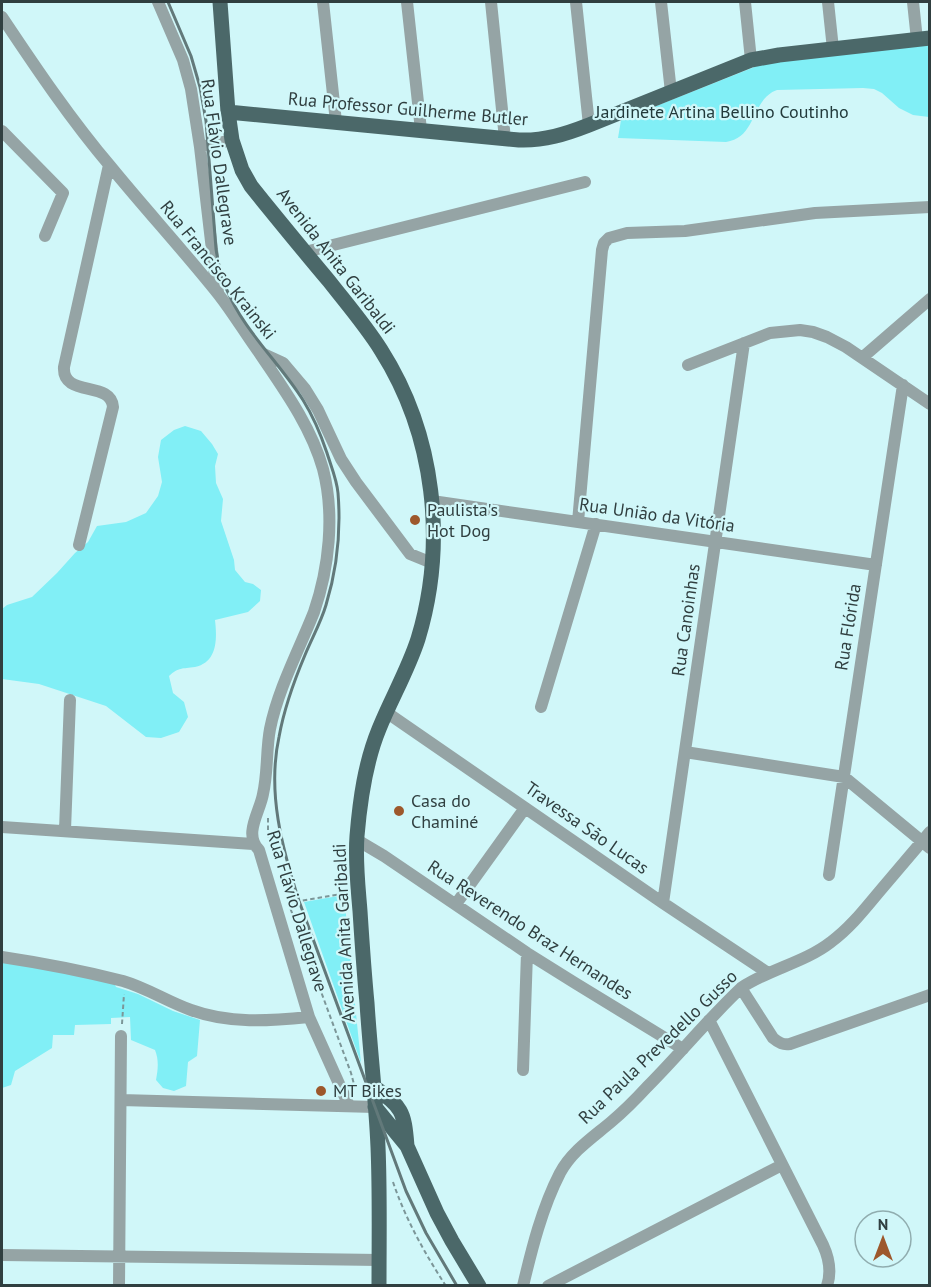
<svg xmlns="http://www.w3.org/2000/svg" width="931" height="1287" viewBox="0 0 931 1287" font-family="'PT Sans',sans-serif">
  <style>
    .green { fill: #81eff6 }
    .lines { fill: none; stroke-linecap: round; stroke-linejoin: round }
    .path { stroke: #7c9698; stroke-width: 2; stroke-dasharray: 4.5 3; stroke-linecap: butt }
    .minor { stroke: #95a4a5; stroke-width: 12 }
    .major { stroke: #4b6869; stroke-width: 15 }
    .rail { stroke: #62797a; stroke-width: 3 }
    .poi-dot { fill: #9d582c; stroke: #d0f7f9; stroke-width: 2 }
    .labels { text-anchor: middle; stroke-width: 4.5; stroke-linejoin: round; paint-order: stroke }
    .street-label { font-size: 18px; fill: #303f40; stroke: #d0f7f9 }
    .park-label { font-size: 18px; fill: #223a3b; stroke: #d0f7f9 }
    .poi-label { font-size: 18px; fill: #303f40; stroke: #d0f7f9; text-anchor: start }
  </style>
  <rect width="100%" height="100%" fill="#d0f7f9"/>
  <!-- green -->
  <path class="green" d="M929 44V117L913 115 899 108 882 93 874 89 863 88 777 90C751 99 757 138 726 142L618 138 621 120 757 66 771 62Z
    M185 426 201 431 212 444 218 454 215 466 216 483 223 499 221 521 234 560 235 570 245 582 253 584 261 590 260 601 248 612 215 620C217 638 218 662 195 667 182 669 179 667 169 676L173 693 184 702 188 717 179 732 161 738 146 737 106 706 39 684 2 679V609L7 605 32 597 57 573 75 553 88 542 97 526 126 522 146 513 158 496 162 482 158 457 161 440 174 430Z
    M344 895 361 1063 304 902Z
    M2 959 113 981 116 987 138 994 173 1011 200 1020 197 1056 188 1062 186 1086 174 1091 163 1088 156 1080C158 1069 159 1060 155 1050L131 1040 130 1017 111 1018V1024L75 1025 74 1035H53L52 1048 15 1071 11 1085 2 1088Z"/>
  <g class="lines">
    <!-- path -->
    <path class="path" d="M268 818V835L272 850
      M288 902 351 1073 355 1088
      M288 903 347 893
      M122 1024 124 994
      M393 1182C405 1218 425 1254 446 1286"/>
    <!-- minor -->
    <path class="minor" d="M158 2 183 60 191 89 200 147 216 284 218 292
      M323 2 336 122
      M407 2 421 130
      M491 2 505 139
      M576 2 589 125
      M661 2 671 92
      M745 2 751 60
      M828 2 833 49
      M913 2 917 40
      M2 17C36 68 71 120 111 167 146 210 184 251 219 295 233 313 245 333 258 351 283 388 311 426 323 469 335 515 329 568 314 612 299 650 278 689 270 729 266 750 268 772 263 794 260 812 243 834 259 850L309 1017 349 1106
      M2 131 63 193 45 236
      M200 147 232 140
      M305 252 585 182
      M259 352 283 363 305 389 318 410 341 459 356 482 410 554 432 563
      M863 357 930 299
      M688 365 770 333 800 330 813 332 827 337 846 347 930 404
      M432 501 876 565
      M578 522 602 250 604 243 609 238 627 233 685 231 815 213 930 207
      M79 545 113 407C111 380 62 398 64 367L109 165
      M541 707 596 524
      M386 712 663 903 768 973
      M685 752 844 777 930 848
      M2 827 253 844
      M65 830 70 700
      M357 840 384 856 527 953 575 983 683 1049
      M829 875 903 385
      M663 903 744 343
      M456 904 525 808
      M2 957C42 963 83 971 123 981 147 988 168 1002 191 1010 229 1024 269 1021 309 1017
      M741 988 773 1038C779 1043 783 1045 790 1044L930 995
      M709 1020 823 1245C829 1258 832 1271 827 1286
      M523 1070 527 953
      M121 1100 375 1107
      M2 1255 379 1260
      M119 1286 121 1036
      M523 1286C532 1248 542 1208 560 1173 572 1151 592 1138 611 1122 624 1111 636 1099 647 1087 679 1055 708 1019 741 988 769 969 804 963 831 942 850 928 864 910 879 892 896 872 913 852 930 832
      M548 1286 782 1165"/>
    <!-- major -->
    <path class="major" d="M220 2 228 112 232 140 242 170 251 186 263 201C285 228 307 255 329 281 347 304 366 326 381 350 435 435 447 543 418 639 408 670 391 699 379 729 365 763 360 800 357 836 355 861 358 886 360 911 362 942 364 972 367 1003 370 1051 376 1099 378 1147 380 1193 379 1240 379 1286
      M228 112 519 140C544 141 566 134 589 125L751 60 779 55 930 38
      M373 1086C402 1108 404 1109 407 1146
      M375 1107 407 1146 437 1213 452 1241 479 1286"/>
    <!-- rail -->
    <path class="rail" d="M168 2 191 56 200 87 206 121 216 249C218 262 220 275 226 288 243 330 279 362 303 400 313 416 321 435 327 453 331 466 337 480 338 493 341 530 337 569 326 605 321 622 312 638 305 655 294 681 284 709 279 737 267 792 282 848 299 901L406 1191 426 1233 457 1286"/>
  </g>
  <!-- markers -->
  <g class="poi-dot">
    <circle cx="415" cy="520" r="6"/>
    <circle cx="399" cy="811" r="6"/>
    <circle cx="321" cy="1091" r="6"/>
  </g>
  <g class="labels">
    <!-- street labels -->
    <g class="street-label">
      <text transform="translate(408 109) rotate(5)" y="6">Rua Professor Guilherme Butler</text>
      <text transform="translate(219 162) rotate(82)" y="6">Rua Flávio Dallegrave</text>
      <text transform="translate(336 261) rotate(52)" y="6">Avenida Anita Garibaldi</text>
      <text transform="translate(218 270) rotate(51)" y="6">Rua Francisco Krainski</text>
      <text transform="translate(657 515) rotate(8)" y="6">Rua União da Vitória</text>
      <text transform="translate(686 620) rotate(-82)" y="6">Rua Canoinhas</text>
      <text transform="translate(848 627) rotate(-81)" y="6">Rua Flórida</text>
      <text transform="translate(587 828) rotate(35)" y="6">Travessa São Lucas</text>
      <text transform="translate(297 911) rotate(73)" y="6">Rua Flávio Dallegrave</text>
      <text transform="translate(530 930) rotate(33)" y="6">Rua Reverendo Braz Hernandes</text>
      <text transform="translate(344 933) rotate(-93)" y="6">Avenida Anita Garibaldi</text>
      <text transform="translate(658 1047) rotate(-44)" y="6">Rua Paula Prevedello Gusso</text>
    </g>
    <!-- park labels -->
    <g class="park-label">
      <text x="722" y="118">Jardinete Artina Bellino Coutinho</text>
    </g>
    <!-- poi labels -->
    <g class="poi-label">
      <text x="427" y="516">Paulista's<tspan x="427" dy="21">Hot Dog</tspan></text>
      <text x="411" y="807">Casa do<tspan x="411" dy="21">Chaminé</tspan></text>
      <text x="333" y="1097">MT Bikes</text>
    </g>
  </g>
  <!-- border -->
  <rect width="931" height="1287" fill="none" stroke="#303f40" stroke-width="6"/>
  <!-- north arrow -->
  <g transform="translate(883 1239)"><circle r="28" fill="#d0f7f9" stroke="#90adaf" stroke-width="1.5"/>
  <path d="M0-4.5L10 22L0 15L-10 22Z" fill="#9d582c"/>
  <text y="-9" font-size="16" font-weight="bold" text-anchor="middle" fill="#303f40">N</text>
  </g>
</svg>
